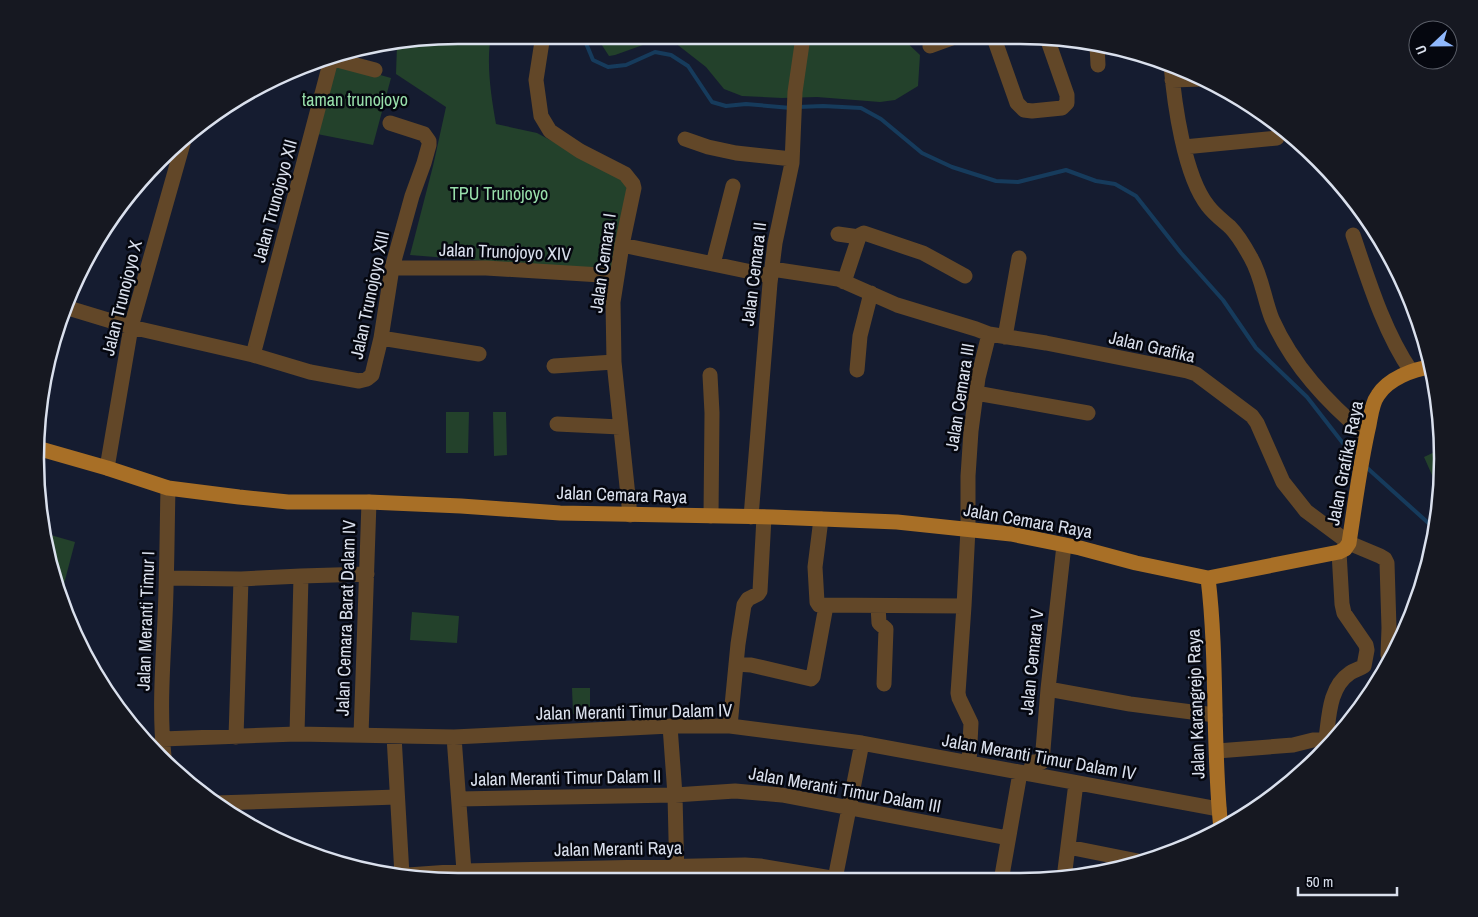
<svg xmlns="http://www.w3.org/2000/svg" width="1478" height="917" viewBox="0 0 1478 917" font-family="'Archivo Narrow',sans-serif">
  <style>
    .green { fill: #23412b }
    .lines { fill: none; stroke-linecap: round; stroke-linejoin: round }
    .stream { stroke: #163b5c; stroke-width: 4 }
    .minor { stroke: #624728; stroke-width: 15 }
    .major { stroke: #a86f26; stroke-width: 15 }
    .labels { text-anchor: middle; stroke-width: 5; stroke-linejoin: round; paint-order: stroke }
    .park-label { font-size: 18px; fill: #98dfab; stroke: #05070f }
    .street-label { font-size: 18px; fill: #dae0ed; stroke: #05070f }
    .rim { fill: none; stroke: #dae0ed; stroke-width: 2.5 }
  </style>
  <rect width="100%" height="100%" fill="#151c30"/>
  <!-- green -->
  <path class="green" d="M459 35H491C486 64 491 95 496 124L537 133 619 177 627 187 613 271 410 255 433 166 446 107 396 74 397 45Z
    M596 36 902 38 920 55 918 86 895 100 880 102 817 97 782 98 742 96 724 89 706 67 674 42 654 41 615 55 609 56Z
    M334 62 391 78 373 145 317 134Z
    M446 412H469L468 453H446Z
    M493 412H506L507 455 494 456Z
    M1439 450 1441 452 1442 489 1432 475 1424 457Z
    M47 534 75 542 60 599 57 594Z
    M412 612 459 616 457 643 410 640Z
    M572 688H590V713L573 714Z"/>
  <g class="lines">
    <!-- stream -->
    <path class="stream" d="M583 36 593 60 608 67 626 65 655 52 671 55 688 66 712 102 726 106 746 104 791 108
      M798 107 823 106 861 108 881 119 922 153 952 167 996 181 1018 182 1066 170 1096 181 1115 184 1136 196 1181 253 1223 300 1256 348 1307 397 1349 451 1358 460
      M1365 466 1435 529"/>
    <!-- minor -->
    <path class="minor" d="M543 35 536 80 541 116 550 131 580 151 625 174 633 184 634 188 622 245 613 302 614 362 630 515
      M994 38 1017 103 1024 110 1032 111 1062 108 1067 103V95L1047 38
      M1097 45 1098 65
      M930 46 952 38
      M326 57 375 70
      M1171 64C1174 102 1184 176 1208 206 1214 214 1222 220 1230 227 1239 236 1245 247 1251 258 1262 277 1264 299 1272 319 1293 366 1327 402 1366 435
      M1172 80 1202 79
      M685 139 708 147 736 153 792 159
      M1184 147 1277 138
      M838 234 859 237 844 282
      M1353 235C1368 279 1384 332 1411 371
      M859 237 860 235 864 233 923 253 965 276
      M622 245 771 276
      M713 264 733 186
      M392 268H486L617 276
      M772 269 838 279 897 305 976 329 989 334 978 378 971 431 968 476V529L964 606 819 605 817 602 815 567 821 519
      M65 307 131 327 253 355 310 372 359 381 367 379 372 375 381 338 392 268 412 196 424 163 429 145V141L424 134 390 123
      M989 334 1046 343 1187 371 1196 374 1252 416 1257 423 1283 482 1306 511 1349 543 1380 556 1385 559 1387 563 1389 628 1388 655 1390 660
      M1005 337 1019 258
      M381 338 479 354
      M253 355 332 56
      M554 366 614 362
      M857 370 860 336 871 293
      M710 375 712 413 711 516
      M976 393 1088 413
      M557 424 620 427
      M107 468 131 327 184 140
      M751 517 770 283 775 243 792 163 795 92 803 37
      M167 578 241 579 301 576 367 574
      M878 606 879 623 886 629 884 684
      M964 606 958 693 959 698 971 723 969 763
      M736 664 751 665 811 679 813 677 826 606
      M1048 689 1130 704 1215 715
      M670 726 675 795 677 880
      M730 726 738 644 744 605 748 599 758 594 760 591 764 517
      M297 734 301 576
      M361 735 369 502
      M394 736 402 875
      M236 737 241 579
      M454 737 464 871
      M162 739 297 734 454 737 670 726H730L862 743 1219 809
      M1326 739C1329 717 1329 687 1350 673 1354 670 1360 669 1364 666L1367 650 1366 645 1344 613 1342 604 1339 552
      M1217 751 1293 745 1313 740 1334 739
      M164 756C159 710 163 664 165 618 167 575 167 531 168 488
      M1029 774 1033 762H1042L1048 689 1064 545
      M459 799 675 795 735 791 782 795 1008 838
      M215 803 397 797
      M1068 847 1143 862
      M394 876 464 871 745 865 760 866 843 880
      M1064 878 1076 783
      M835 879 862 743
      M1001 881 1020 773"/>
    <!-- major -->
    <path class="major" d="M37 448 107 468 168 488 239 497 288 502H369L461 506 560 513 773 517 897 522 1011 534 1080 548 1136 563 1208 578 1339 552 1345 549 1349 543C1355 504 1360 464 1369 425 1371 415 1372 403 1378 395 1388 379 1413 369 1431 367
      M1208 578C1218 661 1212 746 1221 829"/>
  </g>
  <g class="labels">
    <!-- park labels -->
    <g class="park-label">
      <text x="355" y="106">taman trunojoyo</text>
      <text x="499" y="200">TPU Trunojoyo</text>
    </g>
    <!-- street labels -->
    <g class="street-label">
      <text transform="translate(275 201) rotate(-75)" y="6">Jalan Trunojoyo XII</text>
      <text transform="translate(505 252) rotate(2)" y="6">Jalan Trunojoyo XIV</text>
      <text transform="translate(603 263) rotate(-82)" y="6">Jalan Cemara I</text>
      <text transform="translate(754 274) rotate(-83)" y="6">Jalan Cemara II</text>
      <text transform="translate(370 295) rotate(-78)" y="6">Jalan Trunojoyo XIII</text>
      <text transform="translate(122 298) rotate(-76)" y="6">Jalan Trunojoyo X</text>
      <text transform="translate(1152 347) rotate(13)" y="6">Jalan Grafika</text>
      <text transform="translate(960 397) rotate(-81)" y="6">Jalan Cemara III</text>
      <text transform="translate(1345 463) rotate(-79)" y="6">Jalan Grafika Raya</text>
      <text transform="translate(622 495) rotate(2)" y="6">Jalan Cemara Raya</text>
      <text transform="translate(1028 521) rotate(10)" y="6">Jalan Cemara Raya</text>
      <text transform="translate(346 618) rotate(-88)" y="6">Jalan Cemara Barat Dalam IV</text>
      <text transform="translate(146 621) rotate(-88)" y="6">Jalan Meranti Timur I</text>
      <text transform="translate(1032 662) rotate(-84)" y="6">Jalan Cemara V</text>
      <text transform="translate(1196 704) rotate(-92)" y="6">Jalan Karangrejo Raya</text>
      <text transform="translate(634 712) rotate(-1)" y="6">Jalan Meranti Timur Dalam IV</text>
      <text transform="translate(1039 757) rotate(10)" y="6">Jalan Meranti Timur Dalam IV</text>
      <text transform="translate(566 778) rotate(-1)" y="6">Jalan Meranti Timur Dalam II</text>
      <text transform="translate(845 790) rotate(10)" y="6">Jalan Meranti Timur Dalam III</text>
      <text transform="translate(618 849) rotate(-1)" y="6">Jalan Meranti Raya</text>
    </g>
  </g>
  <!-- crop -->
  <path d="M0 0H1478V917H0ZM458 44H1020A414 414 0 0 1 1434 458V459A414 414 0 0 1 1020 873H458A414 414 0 0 1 44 459V458A414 414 0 0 1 458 44Z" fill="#161821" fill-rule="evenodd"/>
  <path class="rim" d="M458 44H1020A414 414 0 0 1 1434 458V459A414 414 0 0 1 1020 873H458A414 414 0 0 1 44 459V458A414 414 0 0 1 458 44Z"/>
  <!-- north arrow -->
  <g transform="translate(1433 45) rotate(248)"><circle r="24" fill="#05070f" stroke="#5a5e68"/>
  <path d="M0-4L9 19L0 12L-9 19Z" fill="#8fb8fd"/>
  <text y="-8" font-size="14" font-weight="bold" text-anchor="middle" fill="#dae0ed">U</text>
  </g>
  <!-- scale -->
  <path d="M1298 887v8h99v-8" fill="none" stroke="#dae0ed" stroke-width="2.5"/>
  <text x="1306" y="887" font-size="15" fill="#dae0ed" stroke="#05070f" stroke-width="4" paint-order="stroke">50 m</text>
</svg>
